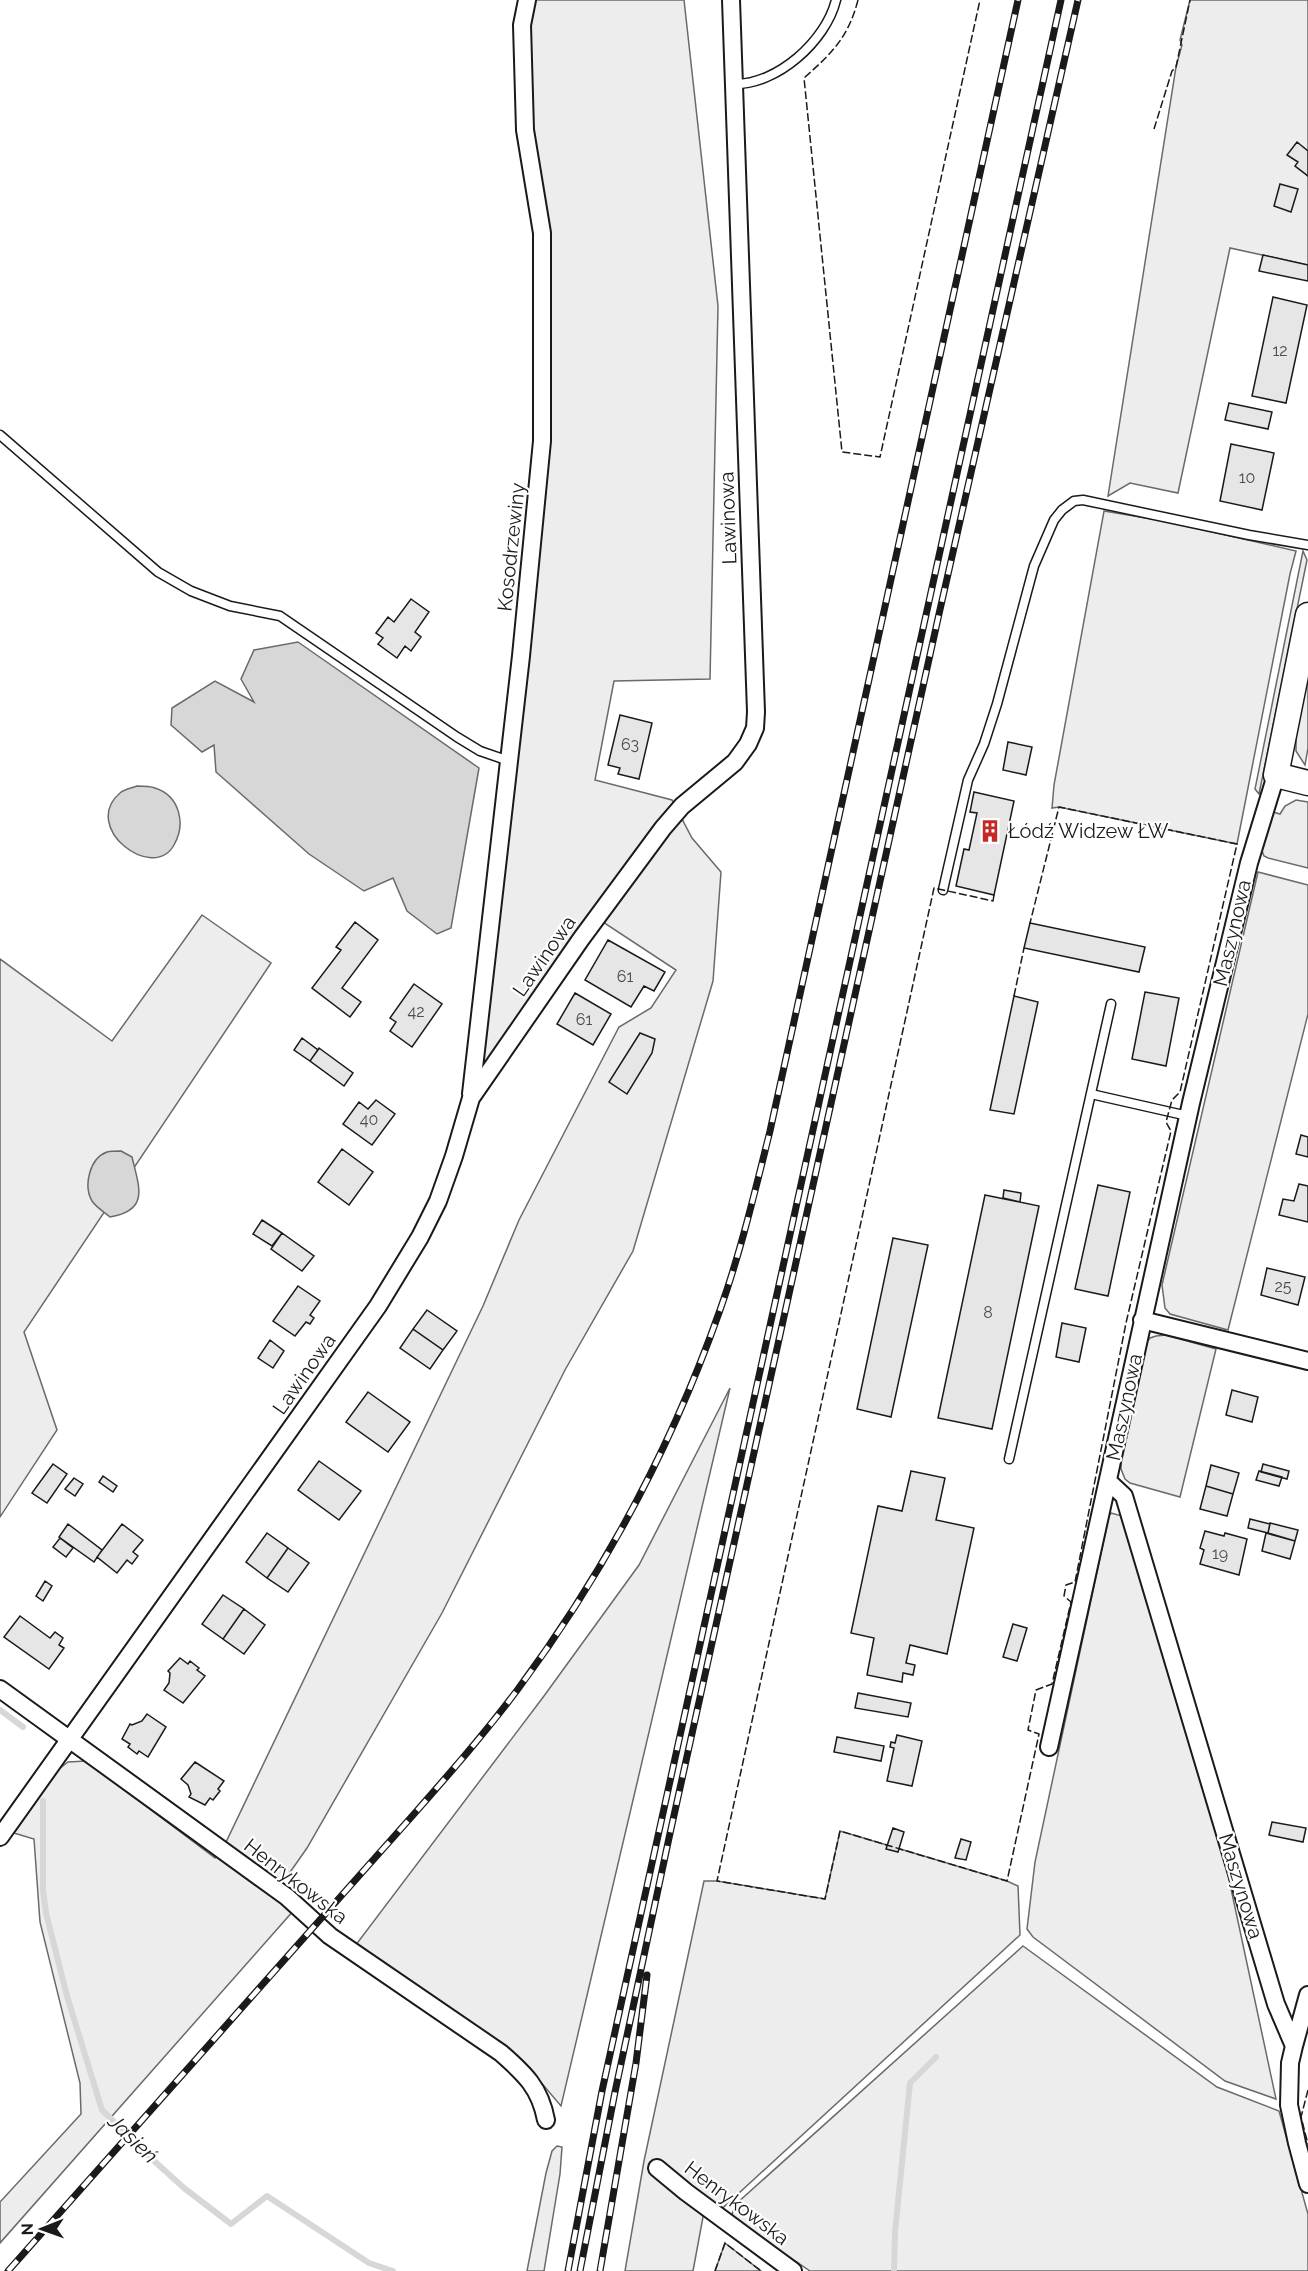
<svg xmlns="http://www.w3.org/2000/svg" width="1308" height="2271" viewBox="0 0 1308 2271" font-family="Raleway,sans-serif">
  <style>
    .built { fill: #ededed; stroke: #6a6a6a; stroke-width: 1.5 }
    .water { fill: #d7d7d7; stroke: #6a6a6a; stroke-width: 1.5 }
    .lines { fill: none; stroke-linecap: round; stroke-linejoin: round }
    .stream { stroke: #d7d7d7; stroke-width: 6 }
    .building { fill: #e6e6e6; stroke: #1a1a1a; stroke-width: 1.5 }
    .lane-casing { stroke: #1a1a1a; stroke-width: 11 }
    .street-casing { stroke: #1a1a1a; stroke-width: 20 }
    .secondary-casing { stroke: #1a1a1a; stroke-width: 27 }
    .lane { stroke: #fff; stroke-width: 8 }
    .street { stroke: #fff; stroke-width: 16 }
    .secondary { stroke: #fff; stroke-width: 24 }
    .rail-casing { stroke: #1a1a1a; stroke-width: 7 }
    .rail { stroke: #fff; stroke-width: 4.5; stroke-dasharray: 14; stroke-linecap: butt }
    .fence { stroke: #1a1a1a; stroke-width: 1.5; stroke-dasharray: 8 3; stroke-linecap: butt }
    .labels { text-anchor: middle; stroke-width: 4.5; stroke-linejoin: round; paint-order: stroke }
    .number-label { font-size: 16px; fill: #4d4d4d }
    .street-label { font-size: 20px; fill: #1a1a1a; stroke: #fff }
    .poi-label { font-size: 20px; fill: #1a1a1a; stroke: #fff; text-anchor: start }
    .water-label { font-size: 21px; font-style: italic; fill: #1a1a1a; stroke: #fff }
  </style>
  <rect width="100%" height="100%" fill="#fff"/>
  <!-- built -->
  <path class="built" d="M527 0H684L718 306 710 679 614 681 595 780 672 800 692 838 721 872 713 981 633 1251 565 1370 442 1613 307 1848 274 1895 294 1910 0 2243V2202L81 2114 80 2083 40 1922 34 1839 14 1833 59 1769 68 1762 86 1761 215 1858 226 1842 483 1306 519 1220 619 1027 651 1008 676 970 597 918 471 1098 542 441V233L525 130Z
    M1190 0H1308V265L1230 248 1178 493 1130 483 1108 496 1176 67 1182 45 1180 40Z
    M1104 511 1164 521 1296 551 1290 574 1237 844 1059 807 1052 808 1054 785Z
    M1303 551 1307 560 1259 794 1255 789Z
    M1308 674V748L1305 765 1296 751V737Z
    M1296 800 1308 802V868L1268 858 1264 856 1262 851V843L1273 812 1280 814 1285 806Z
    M1258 872 1308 885V1014L1228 1330 1170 1314 1165 1308 1162 1285Z
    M202 915 271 963 24 1332 57 1430 0 1517V959L112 1041Z
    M1166 1335 1216 1349 1180 1497 1130 1483 1125 1479 1121 1469V1456L1146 1343 1150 1338 1156 1336Z
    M730 1388 561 2106 527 2066 355 1946 544 1696 639 1565Z
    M1111 1513 1122 1516 1218 1828 1276 2099 1225 2081 1033 1937 1027 1929 1035 1862 1109 1516Z
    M840 1831 1007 1881 1018 1886 1020 1935 714 2216 699 2205 703 2217 693 2271H625L644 2161 704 1881H717L825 1899Z
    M1023 1946 1217 2087 1279 2111 1308 2214V2271H810L734 2219 732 2214 736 2204Z
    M557 2146 562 2147 560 2174 544 2271H527L546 2173 552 2151Z
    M725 2243 761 2271H715Z"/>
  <!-- water -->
  <path class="water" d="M298 642 479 768 451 928 437 934 407 911 393 878 364 891 309 854 216 772 214 745 202 752 171 725 172 708 215 681 254 702 241 679 254 650Z
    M137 786C143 786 150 786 155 788 180 796 186 824 174 845 153 883 80 827 120 793 124 789 132 788 137 786Z
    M121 1151 132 1157C139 1187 150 1210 110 1217 104 1212 96 1207 92 1201 83 1185 90 1158 107 1152 111 1151 117 1151 121 1151Z"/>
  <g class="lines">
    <!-- stream -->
    <path class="stream" d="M0 1710 23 1727
      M43 1801V1890L46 1913 67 1996 102 2110 152 2159 184 2188 231 2224 267 2196 369 2263 393 2271
      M894 2271 895 2232 910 2083 936 2057"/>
  </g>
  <!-- building -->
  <path class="building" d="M1297 142 1308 151V176L1295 166 1298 162 1287 155Z
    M1280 184 1298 189 1291 212 1274 206Z
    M1263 255 1308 265V281L1259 271Z
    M1273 297 1307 305 1286 403 1252 396Z
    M1229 403 1272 412 1268 429 1225 420Z
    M1231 444 1274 453 1262 510 1220 501Z
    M411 599 429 612 415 632 421 637 411 651 405 646 397 658 378 644 383 638 376 633 388 617 394 622Z
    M620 715 652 723 639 779 618 774 620 768 608 765Z
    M1008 742 1032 747 1026 775 1003 770Z
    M974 792 1014 801 994 895 956 886 964 849 969 850 977 813 970 812Z
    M355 922 378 940 342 988 361 1002 350 1017 312 988 341 950 336 947Z
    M1030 923 1145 947 1139 972 1024 948Z
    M608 940 665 972 654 991 644 986 631 1007 585 980Z
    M414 984 442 1004 412 1047 390 1031 396 1022 390 1018Z
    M1145 992 1179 998 1166 1066 1132 1059Z
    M575 993 611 1014 593 1045 557 1024Z
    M1014 996 1038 1002 1014 1114 990 1110Z
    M640 1033 655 1039 652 1053 627 1094 609 1082Z
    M302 1038 318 1050 310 1061 294 1050Z
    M319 1048 353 1073 344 1086 310 1061Z
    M376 1100 395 1114 372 1145 343 1124 359 1102 368 1109Z
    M1301 1135 1308 1137V1157L1296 1154Z
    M342 1149 373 1172 349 1205 318 1182Z
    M1299 1184 1308 1186V1222L1279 1215 1283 1199 1294 1201Z
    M1098 1185 1130 1192 1108 1296 1075 1289Z
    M1004 1190 1021 1193 1020 1202 1003 1198Z
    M985 1195 1039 1206 992 1429 938 1418Z
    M262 1220 282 1233 272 1246 253 1234Z
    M282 1233 314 1256 302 1271 271 1249Z
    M893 1238 928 1245 891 1417 857 1409Z
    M1267 1268 1305 1277 1298 1305 1261 1295Z
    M298 1286 320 1301 310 1315 314 1318 310 1324 306 1322 295 1336 273 1321Z
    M427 1310 457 1331 443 1350 413 1329Z
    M1062 1323 1086 1328 1079 1362 1056 1357Z
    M413 1329 443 1350 430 1369 400 1348Z
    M270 1340 284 1351 273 1368 258 1358Z
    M1232 1390 1258 1397 1252 1422 1226 1415Z
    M368 1392 410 1422 388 1452 346 1422Z
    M319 1461 361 1491 339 1520 298 1490Z
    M53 1464 67 1474 47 1503 32 1493Z
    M1263 1464 1289 1471 1287 1479 1261 1472Z
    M1211 1465 1239 1473 1233 1494 1206 1486Z
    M911 1471 945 1478 936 1520 974 1528 947 1654 910 1645 906 1663 915 1665 913 1675 903 1673 902 1682 867 1675 874 1638 851 1633 878 1506 902 1511Z
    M1259 1471 1282 1477 1279 1486 1256 1480Z
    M103 1476 117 1486 113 1492 99 1482Z
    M74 1478 83 1484 75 1496 65 1489Z
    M1206 1486 1233 1494 1227 1516 1200 1509Z
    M1250 1519 1270 1524 1268 1533 1248 1528Z
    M1270 1523 1298 1530 1295 1541 1268 1533Z
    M68 1524 102 1550 94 1562 59 1537Z
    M122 1524 143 1540 133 1552 138 1556 132 1564 127 1560 117 1573 97 1557Z
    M1205 1531 1224 1536 1225 1533 1247 1539 1239 1575 1200 1564 1204 1550 1200 1548Z
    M267 1533 288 1548 267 1578 246 1562Z
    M1266 1533 1295 1541 1290 1559 1262 1551Z
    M60 1538 73 1548 66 1557 53 1547Z
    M288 1548 309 1563 288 1592 267 1578Z
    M45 1581 52 1586 43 1601 36 1596Z
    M223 1595 244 1609 223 1639 202 1624Z
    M244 1609 265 1625 244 1654 223 1639Z
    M20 1616 50 1638 55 1632 63 1638 59 1645 64 1648 49 1669 4 1637Z
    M1013 1624 1027 1628 1017 1661 1003 1657Z
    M180 1658 188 1664 190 1661 199 1668 197 1670 205 1676 183 1703 164 1690 169 1683 170 1673 168 1671Z
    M858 1693 911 1703 908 1717 855 1708Z
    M147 1714 166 1727 148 1757 139 1751 137 1754 128 1747 130 1744 122 1739 130 1724 132 1725 142 1721Z
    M897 1735 922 1741 912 1786 887 1781 894 1748 890 1747 891 1742 895 1743Z
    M837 1737 884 1746 881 1761 834 1752Z
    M195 1762 224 1781 218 1789 220 1791 213 1800 210 1798 205 1805 189 1797 191 1794 188 1785 181 1779Z
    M1272 1822 1306 1828 1303 1842 1269 1835Z
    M893 1828 904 1832 898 1852 886 1849Z
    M961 1839 971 1842 966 1860 955 1858Z"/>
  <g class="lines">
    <!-- lane casing -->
    <g class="lane-casing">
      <path id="lane" d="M734 84C777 85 826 41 836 0
        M0 435 158 572 191 591 230 606 280 616 457 737 480 751 509 761
        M943 890 968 780 984 744 997 704 1034 566 1054 520 1062 510 1074 501 1083 500 1249 535 1308 545
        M1091 1094 1188 1116
        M1009 1459 1111 1004"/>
    </g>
    <!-- street casing -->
    <g class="street-casing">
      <path id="street" d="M471 1094 521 656 542 441V233L525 130 522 25 527 0
        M1142 1320 1308 1361
        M1109 1482 1124 1496 1276 2004 1294 2046 1290 2063 1289 2105 1297 2143 1308 2184
        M0 1689 287 1897 330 1936 501 2053C525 2074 540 2088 546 2120
        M1049 1747 1191 1103 1249 863 1276 775
        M0 1837 378 1306 420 1237 438 1201 454 1156 471 1098 581 939 663 828 682 806 735 762 748 744 755 728 756 712 731 0
        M1294 2046 1308 1995
        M657 2168 686 2192 793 2271"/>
    </g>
    <!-- secondary casing -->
    <g class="secondary-casing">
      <path id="secondary" d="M1308 615 1276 775 1308 783"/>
    </g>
    <!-- lane -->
    <use href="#lane" class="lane"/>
    <!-- street -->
    <use href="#street" class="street"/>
    <!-- secondary -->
    <use href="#secondary" class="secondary"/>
    <!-- rail casing -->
    <g class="rail-casing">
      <path id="rail" d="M8 2271 414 1814C450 1773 486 1732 518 1689 604 1573 672 1446 720 1310 741 1251 755 1191 770 1131L1018 0
        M568 2271 602 2091 1061 0
        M580 2271 615 2092 669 1838 939 614 1078 0
        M600 2271 636 2063 647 1975"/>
    </g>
    <!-- rail -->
    <use href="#rail" class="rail"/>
    <!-- fence -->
    <path class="fence" d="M858 0C848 38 832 53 804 78L842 452 880 457 980 0
      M1154 129 1172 71 1176 67 1190 0
      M994 895 993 901 934 888 717 1881 825 1899 840 1831 1007 1881 1039 1734 1028 1730 1036 1690 1052 1684 1071 1602 1064 1596 1066 1585 1075 1582 1126 1323 1171 1131 1166 1122 1172 1100 1180 1092 1237 844 1059 807 1030 923
      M1014 996 1024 948
      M1308 2090 1301 2117 1308 2144
      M715 2271 725 2243 761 2271"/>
  </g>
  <!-- icons -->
  <defs>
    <g id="building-bare" transform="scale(1.8)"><path d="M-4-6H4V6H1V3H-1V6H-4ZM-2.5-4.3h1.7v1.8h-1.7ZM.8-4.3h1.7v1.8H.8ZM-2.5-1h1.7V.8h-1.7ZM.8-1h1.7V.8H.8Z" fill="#c62828" stroke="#fff" stroke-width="2.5" paint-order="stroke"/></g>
  </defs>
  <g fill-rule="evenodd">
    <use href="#building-bare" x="990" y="831"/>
  </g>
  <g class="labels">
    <!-- number labels -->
    <g class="number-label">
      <text x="1280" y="356">12</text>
      <text x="1247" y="483">10</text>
      <text x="630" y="750">63</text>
      <text x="625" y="982">61</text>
      <text x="416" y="1017">42</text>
      <text x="584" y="1025">61</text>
      <text x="369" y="1125">40</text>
      <text x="1283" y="1292">25</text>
      <text x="988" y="1318">8</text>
      <text x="1220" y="1559">19</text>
    </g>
    <!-- street labels -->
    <g class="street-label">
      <text transform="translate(728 518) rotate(-92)" y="7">Lawinowa</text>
      <text transform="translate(511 547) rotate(-84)" y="7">Kosodrzewiny</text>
      <text transform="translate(1232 933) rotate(-77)" y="7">Maszynowa</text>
      <text transform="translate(544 956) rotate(-55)" y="7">Lawinowa</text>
      <text transform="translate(304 1374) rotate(-55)" y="7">Lawinowa</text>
      <text transform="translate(1124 1407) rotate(-78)" y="7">Maszynowa</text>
      <text transform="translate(296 1881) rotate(38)" y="7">Henrykowska</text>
      <text transform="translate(1241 1886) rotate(73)" y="7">Maszynowa</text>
      <text transform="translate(737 2203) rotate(37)" y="7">Henrykowska</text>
    </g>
    <!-- poi labels -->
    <g class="poi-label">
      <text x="1008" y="838">Łódź Widzew ŁW</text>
    </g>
    <!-- water labels -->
    <g class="water-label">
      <text transform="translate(133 2139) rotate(44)" y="7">Jasień</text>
    </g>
  </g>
  <!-- north arrow -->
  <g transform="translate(42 2229) rotate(269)" stroke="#ffffff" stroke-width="4.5" paint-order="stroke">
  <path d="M0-4.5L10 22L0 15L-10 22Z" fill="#1a1a1a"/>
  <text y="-9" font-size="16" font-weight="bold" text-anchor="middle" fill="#1a1a1a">N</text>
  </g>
</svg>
